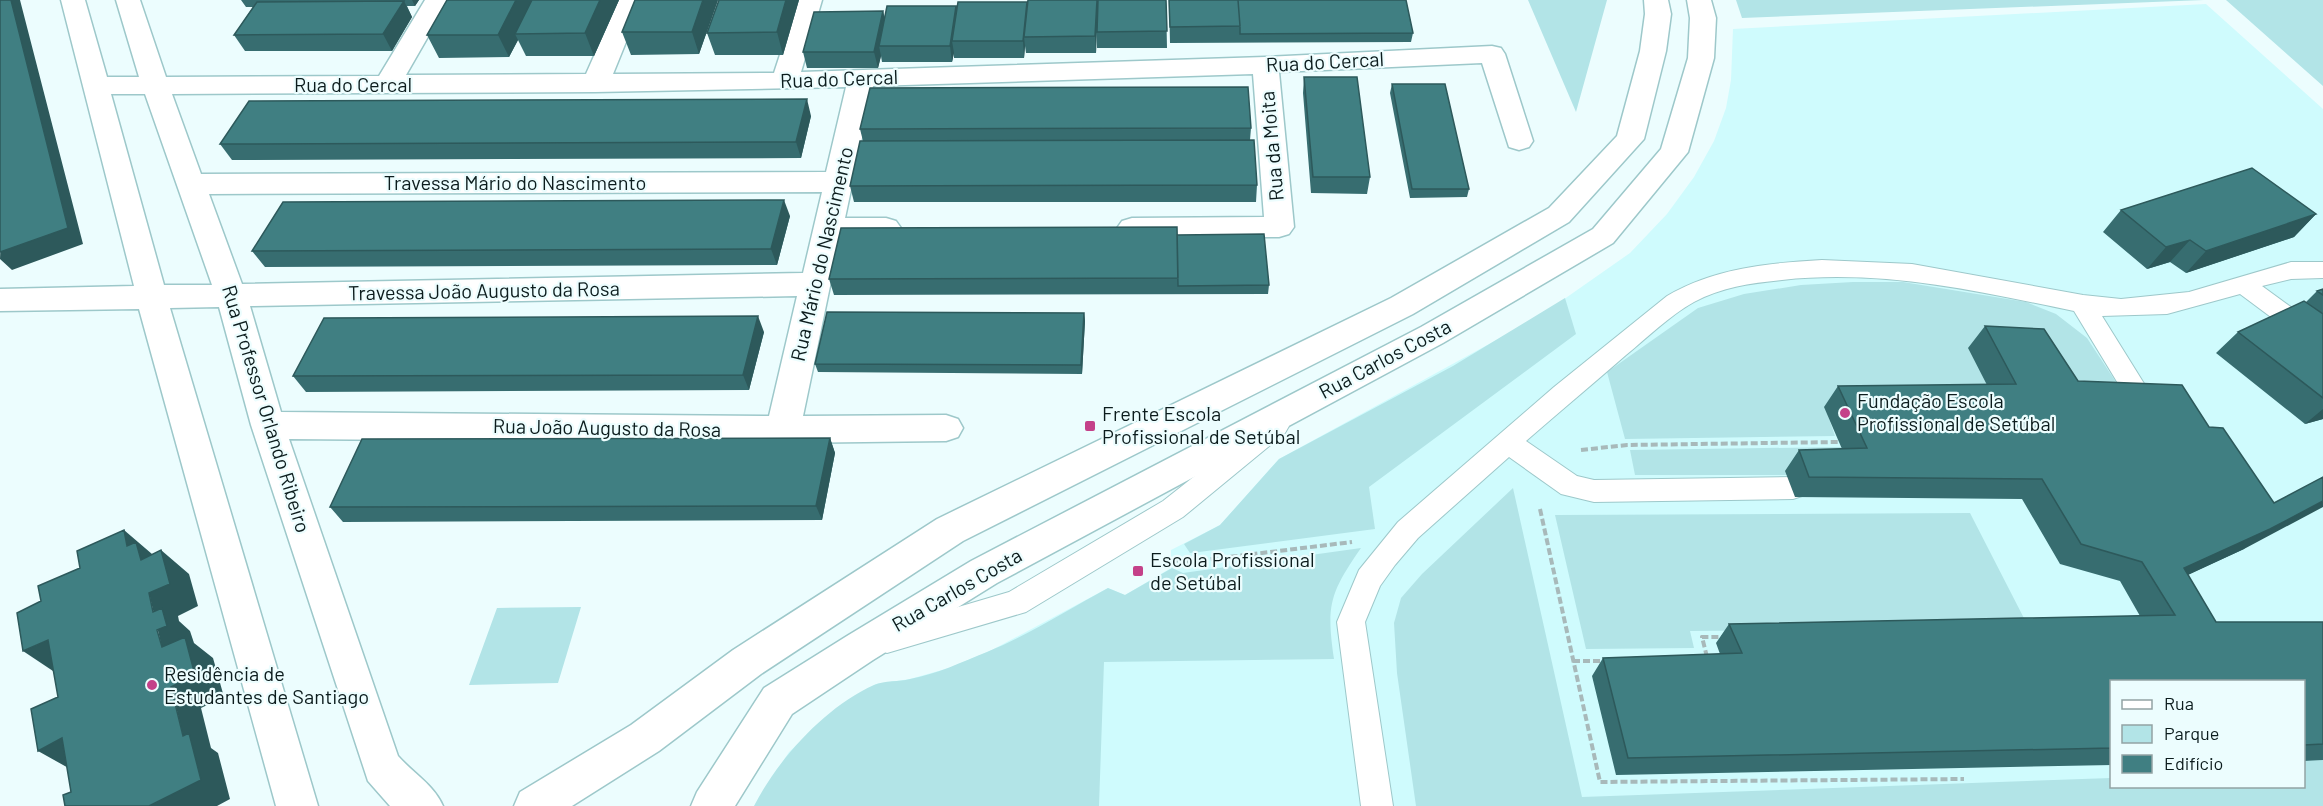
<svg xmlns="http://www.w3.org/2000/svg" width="2323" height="806" viewBox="0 0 2323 806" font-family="Barlow,sans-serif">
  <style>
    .built { fill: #cffbfd; fill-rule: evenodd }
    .green { fill: #b2e4e7 }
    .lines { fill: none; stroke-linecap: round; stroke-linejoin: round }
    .lane-casing { stroke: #9dc8ca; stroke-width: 2 }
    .street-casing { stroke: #9dc8ca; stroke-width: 3 }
    .secondary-casing { stroke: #9dc8ca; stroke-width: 3 }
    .path { stroke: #a8b9ba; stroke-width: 4; stroke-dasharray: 7 3; stroke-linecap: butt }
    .lane { fill: #fff; fill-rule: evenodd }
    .street { fill: #fff; fill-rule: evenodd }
    .secondary { fill: #fff; fill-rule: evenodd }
    .wall { fill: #376d70 }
    .shaded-wall { fill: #2d595b }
    .building { fill: #407f82; stroke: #2d595b; stroke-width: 1.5 }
    .poi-dot { fill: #c44189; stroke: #ecfdfe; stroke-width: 2 }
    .labels { text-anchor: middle; stroke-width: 4.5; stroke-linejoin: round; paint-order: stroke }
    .street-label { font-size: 20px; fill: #0c1c1d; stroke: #ecfdfe }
    .poi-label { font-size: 20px; fill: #0c1c1d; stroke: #ecfdfe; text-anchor: start }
  </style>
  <rect width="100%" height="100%" fill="#ecfdfe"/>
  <!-- built -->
  <path class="built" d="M2206 4 2323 109V806H754L789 752 826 718 860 693 876 684 910 679 949 668 992 650 1108 588 1125 595 1171 568V550L1220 525 1279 459 1540 316 1630 253 1667 214 1694 177 1714 141 1726 108 1731 80 1733 29ZM2112 682H2304V786H2112Z"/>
  <!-- green -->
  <path class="green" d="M1528 0H1607L1576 112Z
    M1736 0H2204L1742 18Z
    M2226 0H2323V86Z
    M1853 282H1903L2026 302 2056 314 2087 338 2131 405 1825 407 1835 436 1625 439 1607 372 1698 308 1744 294 1801 285Z
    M1565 298 1576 334 1369 487 1375 529 1199 552 1190 553 1184 544 1220 525 1279 459 1453 366Z
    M1841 447 1851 469 1787 475H1635L1630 450Z
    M1513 488 1582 797 2111 778 2112 786H2304V761L2323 760V806H1416L1397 673 1394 623 1401 598 1422 574Z
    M1970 513 2029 628 1690 631 1694 648 1586 649 1555 515Z
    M1361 548C1330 593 1326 605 1334 659L1104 662 1099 806H754C778 759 825 707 874 685 885 680 899 682 910 679 937 674 962 662 987 652 1029 635 1069 609 1108 588L1125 595 1172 568 1183 573Z
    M581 607 558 683 469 685 497 608Z"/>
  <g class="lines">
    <!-- lane casing -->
    <g class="lane-casing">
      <path id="lane" d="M1822 260 1912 264 2083 295 2121 299 2189 292 2291 262H2323V278L2291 279 2262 286 2317 326 2320 332 2317 338 2308 341 2299 338 2240 294 2167 314 2102 316 2158 406 2154 413 2145 416 2136 413 2074 311C1977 291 1882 269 1782 280 1752 283 1721 287 1694 302 1669 316 1648 337 1626 355 1593 384 1559 412 1526 441L1577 476 1594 480 1793 477 1802 480 1806 488 1802 496 1793 499 1594 502 1561 494 1509 457 1418 538 1395 565 1380 586 1365 622 1393 806H1361L1337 622 1359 570 1398 522 1554 387 1667 296C1714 268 1769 263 1822 260Z
        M1276 416 1285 419 1289 426 1285 433 1183 517 1026 612 887 653 877 649 872 640 877 631 1009 592 1163 501 1267 419Z"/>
    </g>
    <!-- street casing -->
    <g class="street-casing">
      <path id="street" d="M61 0H85L107 77H139L116 0H140L166 77 379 76 425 0H449L406 75 586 74 619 0H643L613 74 774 73 798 0H822L801 72 1265 57 1492 46 1501 48 1505 54 1533 141 1529 147 1519 150 1509 147 1482 63 1279 72 1294 227 1289 234 1279 237 1132 238 1122 235 1117 228 1122 221 1132 218 1264 217 1253 74 873 86 845 218H886L896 221 901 228 896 235 886 238H840L803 416 946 415 958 419 963 428 958 437 946 441 783 443 289 439 398 756C413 773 434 785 443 806H390L368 781 251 425 219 307 170 308 318 806H276L139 309 0 311V289L134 286ZM846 87 826 172 201 174 172 94 595 92ZM111 94H145L212 285H164ZM822 192 803 273 242 284 209 194ZM797 296 769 416 281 412 250 306Z"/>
    </g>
    <!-- secondary casing -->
    <g class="secondary-casing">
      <path id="secondary" d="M1644 0H1668L1671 14 1666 51 1644 139 1569 222 1413 314 963 541 761 674 659 751 572 806H514L520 792 631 725 733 650 937 519 1391 298 1549 208 1617 136 1640 51 1645 14Z
        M1687 0H1711L1716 18 1714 58 1688 152 1613 243 1443 343 997 583 873 660 792 714 735 806H691L697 792 764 688 847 636 971 561 1421 327 1593 229 1661 149 1688 58 1690 18Z"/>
    </g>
    <!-- path -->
    <path class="path" d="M1581 450 1627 445 1838 442
      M1540 509 1600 782 1964 779
      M1171 560 1188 562 1352 542
      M1707 657 1702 637H1724
      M1573 661H1605"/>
    <!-- lane -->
    <use href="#lane" class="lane"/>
    <!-- street -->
    <use href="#street" class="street"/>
    <!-- secondary -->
    <use href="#secondary" class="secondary"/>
  </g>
  <!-- wall -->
  <path class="wall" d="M241 0H419L415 6H407L412 17 392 51H245L234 35 253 7H246Z
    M447 0H619L594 56H526L518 40 509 57 439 58 427 35Z
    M718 0 699 54 631 55 622 32Z
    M719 0H799L783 55H715L707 33Z
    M1166 0 1167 48H1097V32L1096 53H1026L1025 46 1024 58H954V53L952 62H882L881 56 878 68H807L803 52 883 11 885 18 956 6 957 10 1027 9 1097 13Z
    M1169 0 1413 33 1411 42 1170 43Z
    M1304 77 1370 177 1367 194 1311 193 1303 93Z
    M1392 84 1469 189 1467 197 1410 198 1390 93Z
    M811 116 801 158 232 160 220 144Z
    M1251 128 1250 140 1257 185 1256 202H854L850 186 863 141 860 129Z
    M2121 210 2316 214 2294 237 2186 273 2170 262 2147 269 2103 232Z
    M790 216 777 265 265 267 252 251Z
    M1177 235 1269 285 1268 294 834 295 829 279Z
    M2323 289V419L2305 424 2216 353 2238 332 2306 302 2317 291Z
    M1084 313 1085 321 1082 374 818 372 815 364Z
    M1985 326 2078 381 2209 427 2274 503 2244 549 2187 575 2216 622H2323V760L2304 761V681H2112V765L1616 775 1592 676 1603 658 1720 654 1716 643 1729 624 2140 616 2120 581 2060 564 2022 499 1795 497 1785 471 1799 450 1842 449 1824 407 1838 386 1987 385 1968 348Z
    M764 332 749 390 306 392 293 376Z
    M830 438 835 453 822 520 343 522 330 507Z"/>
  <!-- shaded-wall -->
  <path class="shaded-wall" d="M11 0H20L83 244 12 270 0 259Z
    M412 0H419L415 6Z
    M516 0H538L515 34 518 40 509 57 498 35Z
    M600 0H619L594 56 585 33Z
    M703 0H718L699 54 692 32Z
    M786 0H799L783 55 777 32Z
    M1097 0V13L1096 53 1095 36Z
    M404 1 412 17 392 51 383 34Z
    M1027 2 1028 18 1024 37 1025 46 1024 58 1023 41Z
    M956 6 958 22 952 41 954 53 952 62 950 46Z
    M883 11 886 28 879 46 881 56 878 68 874 52Z
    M807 99 811 116 801 158 796 142Z
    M784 200 790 216 777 265 771 249Z
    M2316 214 2294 237 2186 273 2206 251Z
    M2190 240 2170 262 2147 269 2166 247Z
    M1084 313 1085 321 1082 374 1081 365Z
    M758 316 764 332 749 390 743 375Z
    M2323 409V419L2305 424Z
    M830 438 835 453 822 520 816 506Z
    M2323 501V507L2244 549 2160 588 2184 568Z
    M124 530 152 554 153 556 141 560 127 546Z
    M161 550 189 574 198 606 178 616 179 621 190 631 194 643 213 658 224 697 201 708 211 748 218 753 230 799 217 806H149L183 736 149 593Z
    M48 640 56 673 23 651Z
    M62 738 72 770 38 751Z"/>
  <!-- building -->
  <path class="building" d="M0 0H11L68 228 0 252Z
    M447 0H516L498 35H427Z
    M532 0H600L585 33 515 34Z
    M635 0H703L692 32H622Z
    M719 0H786L777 32 707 33Z
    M1028 0H1097L1095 36 1024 37Z
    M1098 0H1166L1167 31 1097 32Z
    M1169 0H1238L1240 26 1170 27Z
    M1238 0H1406L1413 33 1240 34V26Z
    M404 1 383 34 234 35 257 2Z
    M958 2H1027L1023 41H952Z
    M887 6H956L950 46H879Z
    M883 11 874 52H803L814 12Z
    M1304 77H1357L1370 177H1313Z
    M1392 84H1445L1469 189H1412Z
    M1248 87 1251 128 860 129 870 88Z
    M807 99 796 142 220 144 249 101Z
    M1254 140 1257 185 850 186 860 141Z
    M2252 168 2316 214 2206 251 2190 240 2166 247 2121 210Z
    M784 200 771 249 252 251 283 202Z
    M1177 227 1178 278 829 279 841 228Z
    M1264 234 1269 285 1178 286 1177 235Z
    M2323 289V295L2317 291Z
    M2304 301 2323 314V398L2238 332Z
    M827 312 1084 313 1081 365 815 364Z
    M758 316 743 375 293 376 324 318Z
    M1985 326 2044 329 2078 381 2182 385 2209 427 2223 428 2274 503 2323 477V501L2270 529 2184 568 2216 622H2323V744L2304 745V681H2112V748L1628 758 1603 658 1742 653 1729 624 2175 615 2142 562 2081 544 2042 479 1809 477 1799 450 1867 448 1838 386 2016 384Z
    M830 438 816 506 330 507 362 439Z
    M124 530 127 546 136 542 141 560 161 550 170 584 149 593 153 612 162 608 167 626 157 630 162 647 185 637 195 675 171 687 183 736 189 733 201 780 149 806H65L63 795 71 792 62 738 38 751 31 709 58 697 48 640 23 651 17 613 41 601 38 586 80 568 77 551Z"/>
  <!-- markers -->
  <g class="poi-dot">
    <circle cx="1845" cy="413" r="6"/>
    <rect x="1084" y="420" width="12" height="12" rx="3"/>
    <rect x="1132" y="565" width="12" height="12" rx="3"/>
    <circle cx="152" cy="685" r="6"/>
  </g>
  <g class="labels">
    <!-- street labels -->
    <g class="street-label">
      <text transform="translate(1325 62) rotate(-3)" y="7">Rua do Cercal</text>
      <text transform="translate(839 79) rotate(-2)" y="7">Rua do Cercal</text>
      <text x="353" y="92">Rua do Cercal</text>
      <text transform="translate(1272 146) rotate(-95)" y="7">Rua da Moita</text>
      <text x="515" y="190">Travessa Mário do Nascimento</text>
      <text transform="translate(822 254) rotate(-77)" y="7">Rua Mário do Nascimento</text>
      <text transform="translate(484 291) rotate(-1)" y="7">Travessa João Augusto da Rosa</text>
      <text transform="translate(1385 359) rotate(-28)" y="7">Rua Carlos Costa</text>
      <text transform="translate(266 409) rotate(73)" y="7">Rua Professor Orlando Ribeiro</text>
      <text transform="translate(607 428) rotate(1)" y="7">Rua João Augusto da Rosa</text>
      <text transform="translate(957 590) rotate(-30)" y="7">Rua Carlos Costa</text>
    </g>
    <!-- poi labels -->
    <g class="poi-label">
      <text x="1857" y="408">Fundação Escola<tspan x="1857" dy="23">Profissional de Setúbal</tspan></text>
      <text x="1102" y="421">Frente Escola<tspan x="1102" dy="23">Profissional de Setúbal</tspan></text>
      <text x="1150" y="567">Escola Profissional<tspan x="1150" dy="23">de Setúbal</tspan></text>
      <text x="164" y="681">Residência de<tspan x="164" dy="23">Estudantes de Santiago</tspan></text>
    </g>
  </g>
  <!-- legend -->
  <rect x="2110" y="680" width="195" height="108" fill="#ecfdfe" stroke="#92a3a4" stroke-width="1.5"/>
  <rect x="2122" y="700" width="30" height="9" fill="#ffffff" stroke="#92a3a4" stroke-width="1.5"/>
  <text x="2164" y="710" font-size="18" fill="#0c1c1d">Rua</text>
  <rect x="2122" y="725" width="30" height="18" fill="#b2e4e7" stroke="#92a3a4" stroke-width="1.5"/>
  <text x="2164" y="740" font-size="18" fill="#0c1c1d">Parque</text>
  <rect x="2122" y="755" width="30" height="18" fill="#407f82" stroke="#92a3a4" stroke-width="1.5"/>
  <text x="2164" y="770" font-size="18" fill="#0c1c1d">Edifício</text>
</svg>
